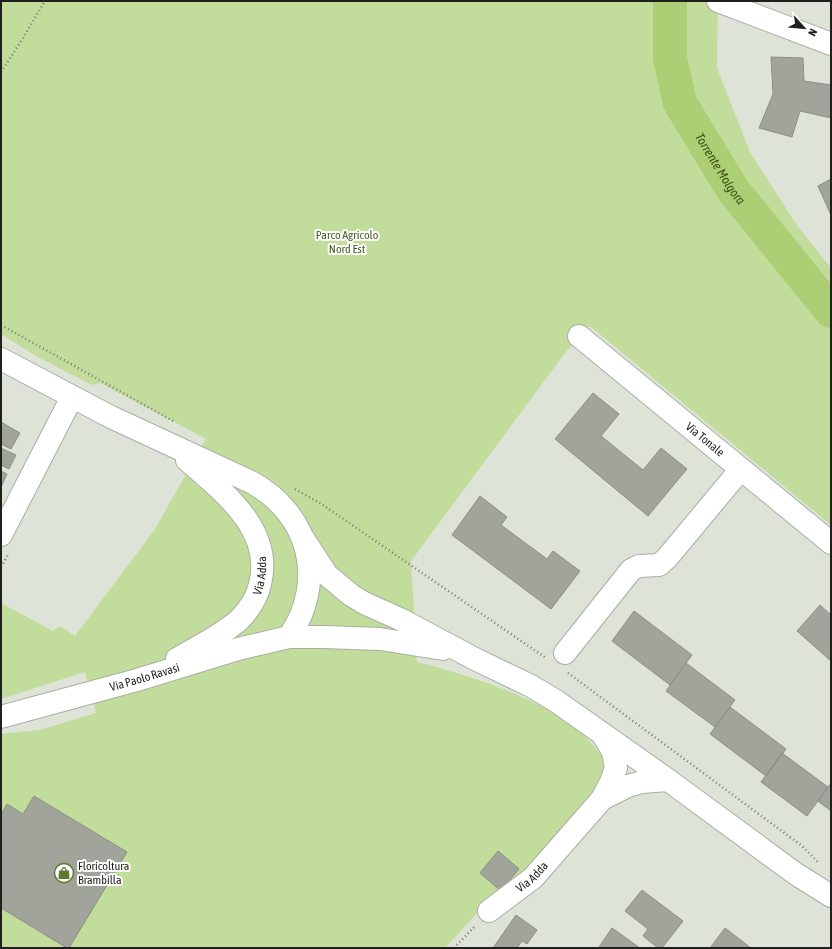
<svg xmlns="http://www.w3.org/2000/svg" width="832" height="949" viewBox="0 0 832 949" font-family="'Asap Condensed',sans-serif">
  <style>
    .green { fill: #c2dd9b }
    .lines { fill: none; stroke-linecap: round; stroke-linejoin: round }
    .river { stroke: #acce75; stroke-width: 34 }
    .building { fill: #a0a49b; stroke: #8b8f85 }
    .minor-casing { stroke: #aaaea5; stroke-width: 24 }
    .path { stroke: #787b74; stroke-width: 2.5; stroke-dasharray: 1 3; stroke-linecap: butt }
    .minor { stroke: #fff; stroke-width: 22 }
    .labels { text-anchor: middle; stroke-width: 4; stroke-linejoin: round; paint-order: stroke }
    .park-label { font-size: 12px; fill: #475d1f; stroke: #fff }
    .street-label { font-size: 12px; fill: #1f201d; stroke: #fff }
    .poi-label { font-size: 12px; fill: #1f201d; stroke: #fff; text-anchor: start }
    .water-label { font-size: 13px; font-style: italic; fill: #3d5212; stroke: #fff }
  </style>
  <rect width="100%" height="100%" fill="#dee3d8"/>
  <!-- green -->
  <path class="green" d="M1 1H718L717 68 750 152 796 224 831 268V525L591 327H587L584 330 562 357 411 561 417 662C465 674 527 694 568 722 584 733 598 751 610 766L568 835 482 908 445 948H1V734L39 730 96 713 85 672 1 699V603L53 631 60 626 75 636 155 529 206 439 100 383 93 385 84 381 36 356 1 334Z"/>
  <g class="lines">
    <!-- river -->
    <path class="river" id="s1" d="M670 1V58L680 103 733 190 831 311"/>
  </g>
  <!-- building -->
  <path class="building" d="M771 57 803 58 804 81 831 85V118L800 111 792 137 759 128 773 94Z
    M831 179V215L818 186Z
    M593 393 619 414 601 436 643 470 661 448 687 469 648 516 555 439Z
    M1 422 20 433 11 449 1 444Z
    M1 448 16 455 9 469 1 465Z
    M1 471 7 474 1 487Z
    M480 496 507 517 501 525 547 559 553 551 580 571 551 609 452 535Z
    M820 605 831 615V661L797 631Z
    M634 611 692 655 670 685 612 641Z
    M686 663 735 700 715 727 666 691Z
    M730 707 786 749 766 776 710 734Z
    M782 753 828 787 807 816 761 782Z
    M831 783V811L818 801Z
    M34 796 127 852 69 948H67L1 908V815L7 804 23 814Z
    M498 851 519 869 501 891 480 873Z
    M642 890 683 921 662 948H658L643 936 648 929 625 911Z
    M516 915 537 930 527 944 522 941 517 948H493Z
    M612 928 640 948H600L599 947Z
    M725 928 751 948H710Z"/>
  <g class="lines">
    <!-- minor casing -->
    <g class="minor-casing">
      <g id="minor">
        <path d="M718 1 831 44"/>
        <path id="s2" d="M579 336 831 543"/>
        <path d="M1 359 111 417 251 482C310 514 327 581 289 637"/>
        <path d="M1 535 72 397"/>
        <path d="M303 538 327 575 351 595 364 603 402 620 473 658 531 686 556 701 668 780 796 874 831 896"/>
        <path d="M565 653 631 570 639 566 659 565 667 558 741 469"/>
        <path id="s3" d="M177 659C197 647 221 636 239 620 249 610 257 598 260 584 274 529 222 491 187 460"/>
        <path id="s4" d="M1 717 137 680 238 649 289 637H324L380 639 443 649"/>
        <path d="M602 799 628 786 642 782 668 780"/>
        <path id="s5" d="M489 911 533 878 602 799 611 782 616 768 613 752 603 735"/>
      </g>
    </g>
    <!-- path -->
    <path class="path" d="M1 72 20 43 45 1
      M1 325 175 422
      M295 489 323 505 546 658
      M1 567 9 553
      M568 673 802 846 819 863
      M454 948 476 925"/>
    <!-- minor -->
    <use href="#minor" class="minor"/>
  </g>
  <!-- icons -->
  <defs>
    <g id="shop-ring" transform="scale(1)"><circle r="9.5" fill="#fff" stroke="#5f792d" stroke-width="1.5"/><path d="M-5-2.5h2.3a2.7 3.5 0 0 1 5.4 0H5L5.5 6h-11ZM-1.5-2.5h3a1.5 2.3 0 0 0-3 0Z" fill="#5f792d"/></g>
  </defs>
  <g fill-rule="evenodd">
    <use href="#shop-ring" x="64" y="873"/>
  </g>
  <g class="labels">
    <!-- park labels -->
    <g class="park-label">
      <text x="347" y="239">Parco Agricolo<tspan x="347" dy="14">Nord Est</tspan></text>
    </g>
    <!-- street labels -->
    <g class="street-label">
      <text dy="4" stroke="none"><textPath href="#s2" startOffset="163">Via Tonale</textPath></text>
      <text dy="4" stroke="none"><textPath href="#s3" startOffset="124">Via Adda</textPath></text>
      <text dy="4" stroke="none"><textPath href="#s4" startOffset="149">Via Paolo Ravasi</textPath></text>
      <text dy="4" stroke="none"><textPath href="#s5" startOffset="55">Via Adda</textPath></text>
    </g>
    <!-- poi labels -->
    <g class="poi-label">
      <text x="78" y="870">Floricoltura<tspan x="78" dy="14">Brambilla</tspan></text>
    </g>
    <!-- water labels -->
    <g class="water-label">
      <text dy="5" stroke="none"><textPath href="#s1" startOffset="180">Torrente Molgora</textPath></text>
    </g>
  </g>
  <!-- border -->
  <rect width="832" height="949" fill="none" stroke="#1f201d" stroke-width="4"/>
  <!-- north arrow -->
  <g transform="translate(804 28) rotate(117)" stroke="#ffffff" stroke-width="3" paint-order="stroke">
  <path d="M0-3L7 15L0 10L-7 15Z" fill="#1f201d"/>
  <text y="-6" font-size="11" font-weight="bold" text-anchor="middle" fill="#1f201d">N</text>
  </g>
</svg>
